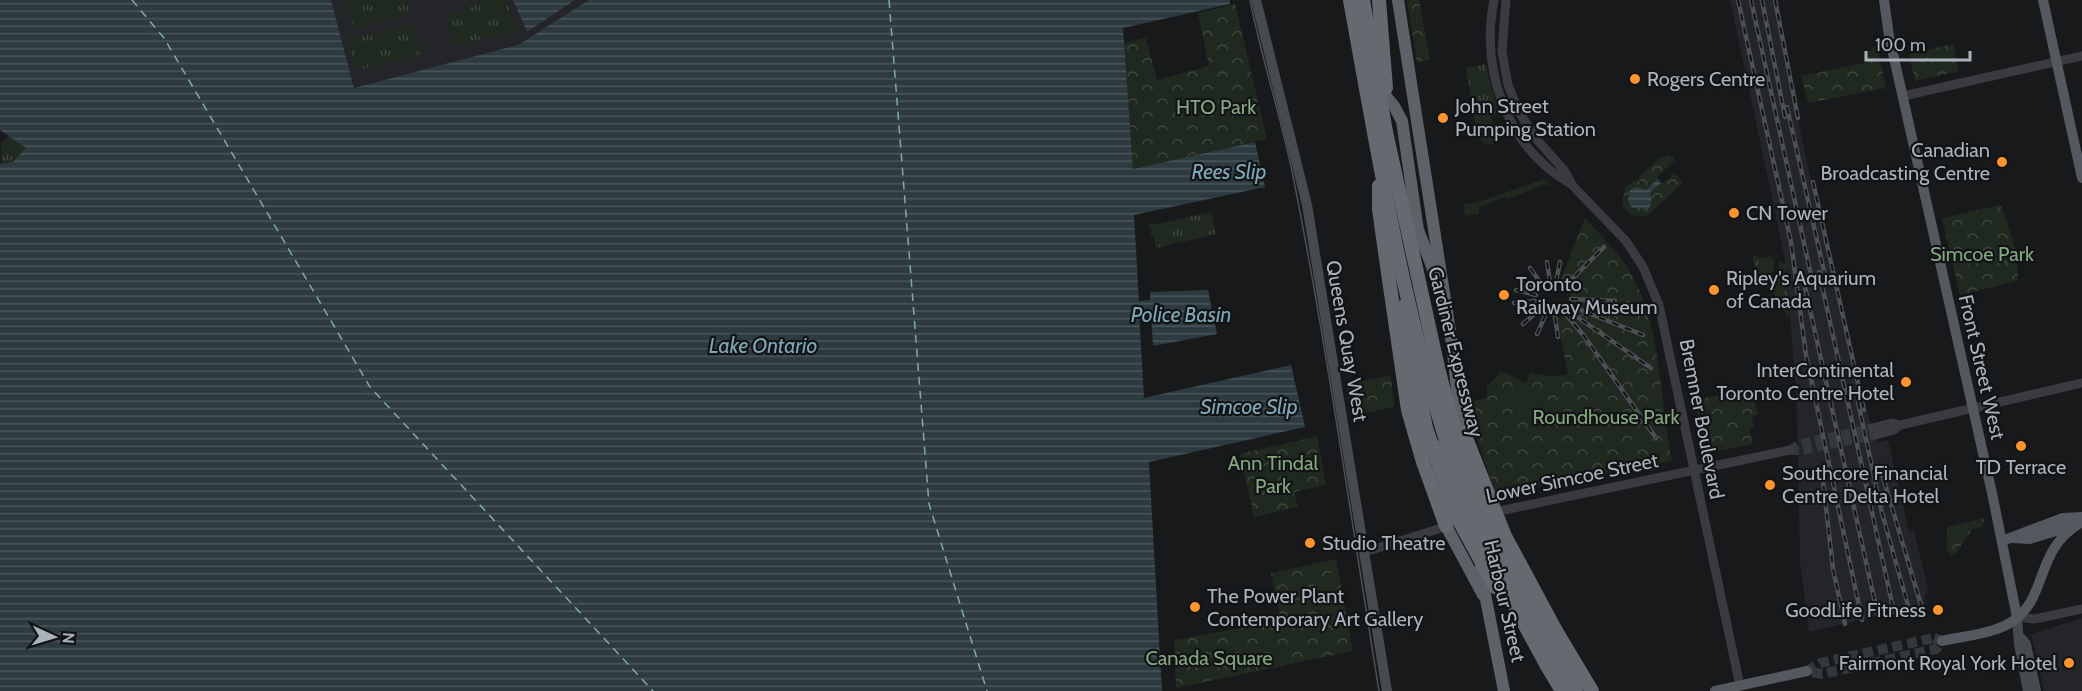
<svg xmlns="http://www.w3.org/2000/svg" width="2082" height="691" viewBox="0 0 2082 691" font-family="Cabin,sans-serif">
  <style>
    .built { fill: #242528 }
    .grass { fill: url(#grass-tufts) }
    .park { fill: url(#park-crowns) }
    .garden { fill: #202920 }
    .water { fill: url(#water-rules) }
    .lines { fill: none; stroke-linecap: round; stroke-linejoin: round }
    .ferry { stroke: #7fa7b8; stroke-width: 1.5; stroke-dasharray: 8 6; stroke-linecap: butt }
    .tertiary-tunnel { stroke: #35383b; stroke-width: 9; stroke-dasharray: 9 4.5; stroke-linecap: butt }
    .primary-tunnel { stroke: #35383b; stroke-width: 10; stroke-dasharray: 10 5; stroke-linecap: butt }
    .tertiary { stroke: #393b40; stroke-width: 9 }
    .secondary { stroke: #474b50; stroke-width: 10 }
    .primary { stroke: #55595f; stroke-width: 10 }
    .trunk { stroke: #5d6268; stroke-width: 12 }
    .motorway { stroke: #656a71; stroke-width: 14 }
    .tram { stroke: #4c5055; stroke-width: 1.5 }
    .rail-casing { stroke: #4c5055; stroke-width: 4.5 }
    .rail { stroke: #131416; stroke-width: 2; stroke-dasharray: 7; stroke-linecap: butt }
    .motorway-bridge { stroke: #656a71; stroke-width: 14 }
    .poi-dot { fill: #fd942e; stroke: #131416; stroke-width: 2 }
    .labels { text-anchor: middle; stroke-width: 4.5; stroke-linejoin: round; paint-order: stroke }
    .poi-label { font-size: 20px; fill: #aab2bb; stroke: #131416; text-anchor: start }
    .park-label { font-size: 20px; fill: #84a780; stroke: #131416 }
    .street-label { font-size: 20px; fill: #aab2bb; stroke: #131416 }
    .water-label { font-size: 21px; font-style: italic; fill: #7fa7b8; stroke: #131416 }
  </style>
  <defs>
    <pattern id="grass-tufts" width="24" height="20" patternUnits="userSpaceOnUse" patternTransform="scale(1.5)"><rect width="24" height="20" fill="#202920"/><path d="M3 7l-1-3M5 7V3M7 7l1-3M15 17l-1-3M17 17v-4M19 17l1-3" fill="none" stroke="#3e463e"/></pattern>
    <pattern id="park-crowns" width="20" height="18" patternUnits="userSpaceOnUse" patternTransform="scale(1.5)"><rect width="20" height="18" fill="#202920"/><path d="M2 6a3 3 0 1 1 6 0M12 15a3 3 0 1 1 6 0" fill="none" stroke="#3e463e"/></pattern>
    <pattern id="water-rules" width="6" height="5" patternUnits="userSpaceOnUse" patternTransform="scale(1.5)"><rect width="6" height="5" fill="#2d3b40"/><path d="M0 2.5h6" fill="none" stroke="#49555a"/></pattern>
  </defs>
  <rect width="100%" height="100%" fill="#18191b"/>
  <!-- built -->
  <path class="built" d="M331 0H513L527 31 575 0H589L519 45 354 88Z
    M1730 0H1778L1800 130 1855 380 1878 442 1888 440 1909 532 1914 531 1929 593 1924 595 1926 604 1809 632 1800 562 1797 406 1786 264Z
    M2082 618V691H2044L2031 634Z"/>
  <!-- grass -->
  <path class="grass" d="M345 0H407L411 14 354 28Z
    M482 0H505L521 35H515L513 31 454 46 445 14 472 7Z
    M413 22 421 54 355 71 346 32 354 38Z
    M1485 64 1499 113 1491 116 1495 134 1492 135 1494 145 1484 143 1477 135 1466 68Z
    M9 135 27 148 13 162 1 164V144Z
    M1211 212 1216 234 1156 248 1154 238 1150 235 1152 231 1148 226 1149 223 1158 224Z
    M1753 255 1762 258 1770 256 1775 262 1769 289 1756 277Z
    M1779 261 1786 264 1789 318 1774 298Z"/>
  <!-- park -->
  <path class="park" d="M1407 0H1419L1430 60 1417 62Z
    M1235 4 1267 139 1133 169 1124 43 1146 38 1157 80 1209 66 1198 13Z
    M1953 44 1959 71 1915 81 1909 54Z
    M1877 45 1886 88 1808 103 1801 76 1864 63 1868 52Z
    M1672 156 1675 160 1657 177 1663 183 1675 173 1683 183 1647 216 1630 215 1622 205 1625 188 1636 179 1643 183 1638 178 1659 158Z
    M2000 205C2011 227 2018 257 2018 281L1960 295 1942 218Z
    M1585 218C1598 233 1614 248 1625 264 1662 317 1659 400 1672 461L1496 495 1478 442 1470 402 1487 398V387L1501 371 1526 383 1530 373 1549 376 1568 375 1557 318C1574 310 1577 292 1560 281Z
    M1391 375 1394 407 1351 416 1346 385Z
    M1734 393 1737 398 1753 395 1758 415 1752 416 1754 428 1749 429 1753 444 1708 453 1694 400Z
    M1317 436 1326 485 1294 492 1298 507 1254 517 1240 454Z
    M1984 518 1983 527 1972 529 1955 555H1951L1947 550V527Z
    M1336 559 1353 651 1176 688 1174 640 1281 621 1271 573Z"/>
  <!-- garden -->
  <path class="garden" d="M1545 179 1554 188 1546 184 1507 199 1506 197 1479 207V214L1465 216 1463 204 1478 202Z
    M1512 403a13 13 0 1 1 26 0a13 13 0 1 1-26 0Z
    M1314 565V574L1318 579 1332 573 1338 601C1323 601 1321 596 1316 583L1306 580 1304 577Z"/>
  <!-- water -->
  <path class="water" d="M0 0H331L354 88 518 45 589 0H1230V4L1123 28 1133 169 1255 142 1265 187 1134 215 1139 301 1150 300V292L1208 290 1217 334 1153 346 1151 312H1139L1144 398 1291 365 1305 427 1149 462 1162 691H0V164L13 162 26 148 0 130Z
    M513 0H575L527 32Z
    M1657 179 1661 183 1650 192C1653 200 1652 207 1645 211L1643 208H1632L1628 200 1630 190 1637 187 1646 190Z"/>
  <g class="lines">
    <!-- ferry -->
    <path class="ferry" d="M132 0 164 38 370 387 653 691
      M889 0 929 504 987 691"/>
    <!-- tertiary-tunnel -->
    <path class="tertiary-tunnel" d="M1790 450 1800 451 1875 435
      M1790 450 1800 444 1872 428"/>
    <!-- primary-tunnel -->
    <path class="primary-tunnel" d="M1934 638 1942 641 1936 649 1822 674 1807 671 1820 663Z"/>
    <!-- tertiary -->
    <path class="tertiary" d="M1494 0C1480 70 1507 148 1571 184
      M1506 0 1502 51 1508 85 1519 112 1538 141 1564 170 1573 186 1626 241 1643 267 1659 305 1740 686
      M1903 96 2082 56
      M1872 428 1892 423 1900 425 2082 383
      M1875 435 1894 430 1900 425
      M1490 513 1790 450
      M1365 552 1451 525
      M2017 617 2035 619 2082 609"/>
    <!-- secondary -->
    <path class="secondary" d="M1256 0 1307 205 1387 691
      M2017 617 2019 644 2028 691
      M2022 639 2026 644 2036 691"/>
    <!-- primary -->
    <path class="primary" d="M1884 0 1889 36 1992 493 2017 617
      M2043 0 2082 178
      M2012 538 2030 539 2075 525
      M2002 541 2063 518 2082 517
      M1942 641C1964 636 1994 634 2013 621 2049 596 2034 549 2082 522
      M1715 691 1807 671"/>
    <!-- trunk -->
    <path class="trunk" d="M1398 0 1452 344 1462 434
      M1375 83 1394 106 1402 121 1418 230 1435 274
      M1441 446 1468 529
      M1446 526 1483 595
      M1480 569 1504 691"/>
    <!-- motorway -->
    <path class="motorway" d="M1386 132 1435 354
      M1385 252 1408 410 1423 462 1446 526
      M1402 307 1426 428
      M1555 629 1592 691
      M1547 666 1562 691"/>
    <!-- tram -->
    <path class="tram" d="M1250 0C1262 60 1281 117 1293 176 1327 347 1351 519 1379 691"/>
    <!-- rail casing -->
    <g class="rail-casing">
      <path id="rail" d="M1738 0 1791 242 1806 355 1862 620
        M1751 0 1814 289
        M1762 0 1785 117
        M1775 0 1798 118
        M1787 107 1826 280
        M1813 182 1864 410
        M1547 262 1550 282
        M1530 268 1542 285
        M1819 272 1894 612
        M1521 278 1538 290
        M1803 278 1878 616
        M1556 282 1560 262
        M1565 286 1604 247
        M1516 290 1536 295
        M1571 299 1615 301
        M1514 303 1535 301
        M1573 307 1643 335
        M1570 312 1651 368
        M1565 313 1584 336 1656 438
        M1555 317 1558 337
        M1523 324 1539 310
        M1537 334 1545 316
        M1858 402 1882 513 1909 609
        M1880 467 1921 605
        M1822 472 1833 569 1845 624"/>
    </g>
    <!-- rail -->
    <use href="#rail" class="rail"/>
    <!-- motorway-bridge -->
    <path class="motorway-bridge" d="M1350 0C1381 170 1408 345 1469 507 1490 563 1519 614 1547 666
      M1363 0 1386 132
      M1379 0 1386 88
      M1379 186V209L1385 252
      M1435 354C1464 484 1509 577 1576 691
      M1426 428 1457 517 1495 587
      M1464 433 1505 536 1555 629"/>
  </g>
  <!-- markers -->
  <g class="poi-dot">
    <circle cx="1635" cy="79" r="6"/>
    <circle cx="1443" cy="118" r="6"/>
    <circle cx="2002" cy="162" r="6"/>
    <circle cx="1734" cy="213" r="6"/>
    <circle cx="1714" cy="290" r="6"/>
    <circle cx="1504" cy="295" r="6"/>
    <circle cx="1906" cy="382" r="6"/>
    <circle cx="2021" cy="446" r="6"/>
    <circle cx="1770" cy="485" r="6"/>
    <circle cx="1310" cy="543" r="6"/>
    <circle cx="1195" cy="607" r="6"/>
    <circle cx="1938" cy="610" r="6"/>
    <circle cx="2069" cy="663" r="6"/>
  </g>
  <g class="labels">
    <!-- poi labels -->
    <g class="poi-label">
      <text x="1647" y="86">Rogers Centre</text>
      <text x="1455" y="113">John Street<tspan x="1455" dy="23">Pumping Station</tspan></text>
      <text x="1990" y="157" text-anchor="end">Canadian<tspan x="1990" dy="23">Broadcasting Centre</tspan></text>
      <text x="1746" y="220">CN Tower</text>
      <text x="1726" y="285">Ripley's Aquarium<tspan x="1726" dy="23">of Canada</tspan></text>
      <text x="1516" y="291">Toronto<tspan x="1516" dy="23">Railway Museum</tspan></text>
      <text x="1894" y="377" text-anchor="end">InterContinental<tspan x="1894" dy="23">Toronto Centre Hotel</tspan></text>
      <text x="2021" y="474" text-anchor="middle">TD Terrace</text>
      <text x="1782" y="480">Southcore Financial<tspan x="1782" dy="23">Centre Delta Hotel</tspan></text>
      <text x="1322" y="550">Studio Theatre</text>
      <text x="1207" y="603">The Power Plant<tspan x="1207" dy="23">Contemporary Art Gallery</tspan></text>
      <text x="1926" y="617" text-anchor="end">GoodLife Fitness</text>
      <text x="2057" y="670" text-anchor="end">Fairmont Royal York Hotel</text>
    </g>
    <!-- park labels -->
    <g class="park-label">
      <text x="1216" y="114">HTO Park</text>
      <text x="1982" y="261">Simcoe Park</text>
      <text x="1606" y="424">Roundhouse Park</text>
      <text x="1273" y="470">Ann Tindal<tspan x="1273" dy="23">Park</tspan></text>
      <text x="1209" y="665">Canada Square</text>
    </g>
    <!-- street labels -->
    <g class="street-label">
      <text transform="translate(1347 341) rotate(80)" y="7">Queens Quay West</text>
      <text transform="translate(1456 352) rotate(76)" y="7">Gardiner Expressway</text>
      <text transform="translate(1982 367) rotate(77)" y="7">Front Street West</text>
      <text transform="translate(1702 419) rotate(79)" y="7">Bremner Boulevard</text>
      <text transform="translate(1572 478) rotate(-12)" y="7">Lower Simcoe Street</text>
      <text transform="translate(1505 601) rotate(77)" y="7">Harbour Street</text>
    </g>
    <!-- water labels -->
    <g class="water-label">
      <text x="1229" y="179">Rees Slip</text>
      <text x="1181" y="322">Police Basin</text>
      <text x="763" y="353">Lake Ontario</text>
      <text x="1249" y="414">Simcoe Slip</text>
    </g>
  </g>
  <!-- north arrow -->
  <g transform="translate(54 637) rotate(94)" stroke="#131416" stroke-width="4.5" paint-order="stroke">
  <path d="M0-4.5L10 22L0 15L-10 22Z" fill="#aab2bb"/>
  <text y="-9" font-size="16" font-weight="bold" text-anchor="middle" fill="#aab2bb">N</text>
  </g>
  <!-- scale -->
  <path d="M1866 51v9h104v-9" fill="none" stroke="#aab2bb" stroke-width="3"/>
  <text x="1875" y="51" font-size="18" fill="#aab2bb" stroke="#131416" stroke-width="4.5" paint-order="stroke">100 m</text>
</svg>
